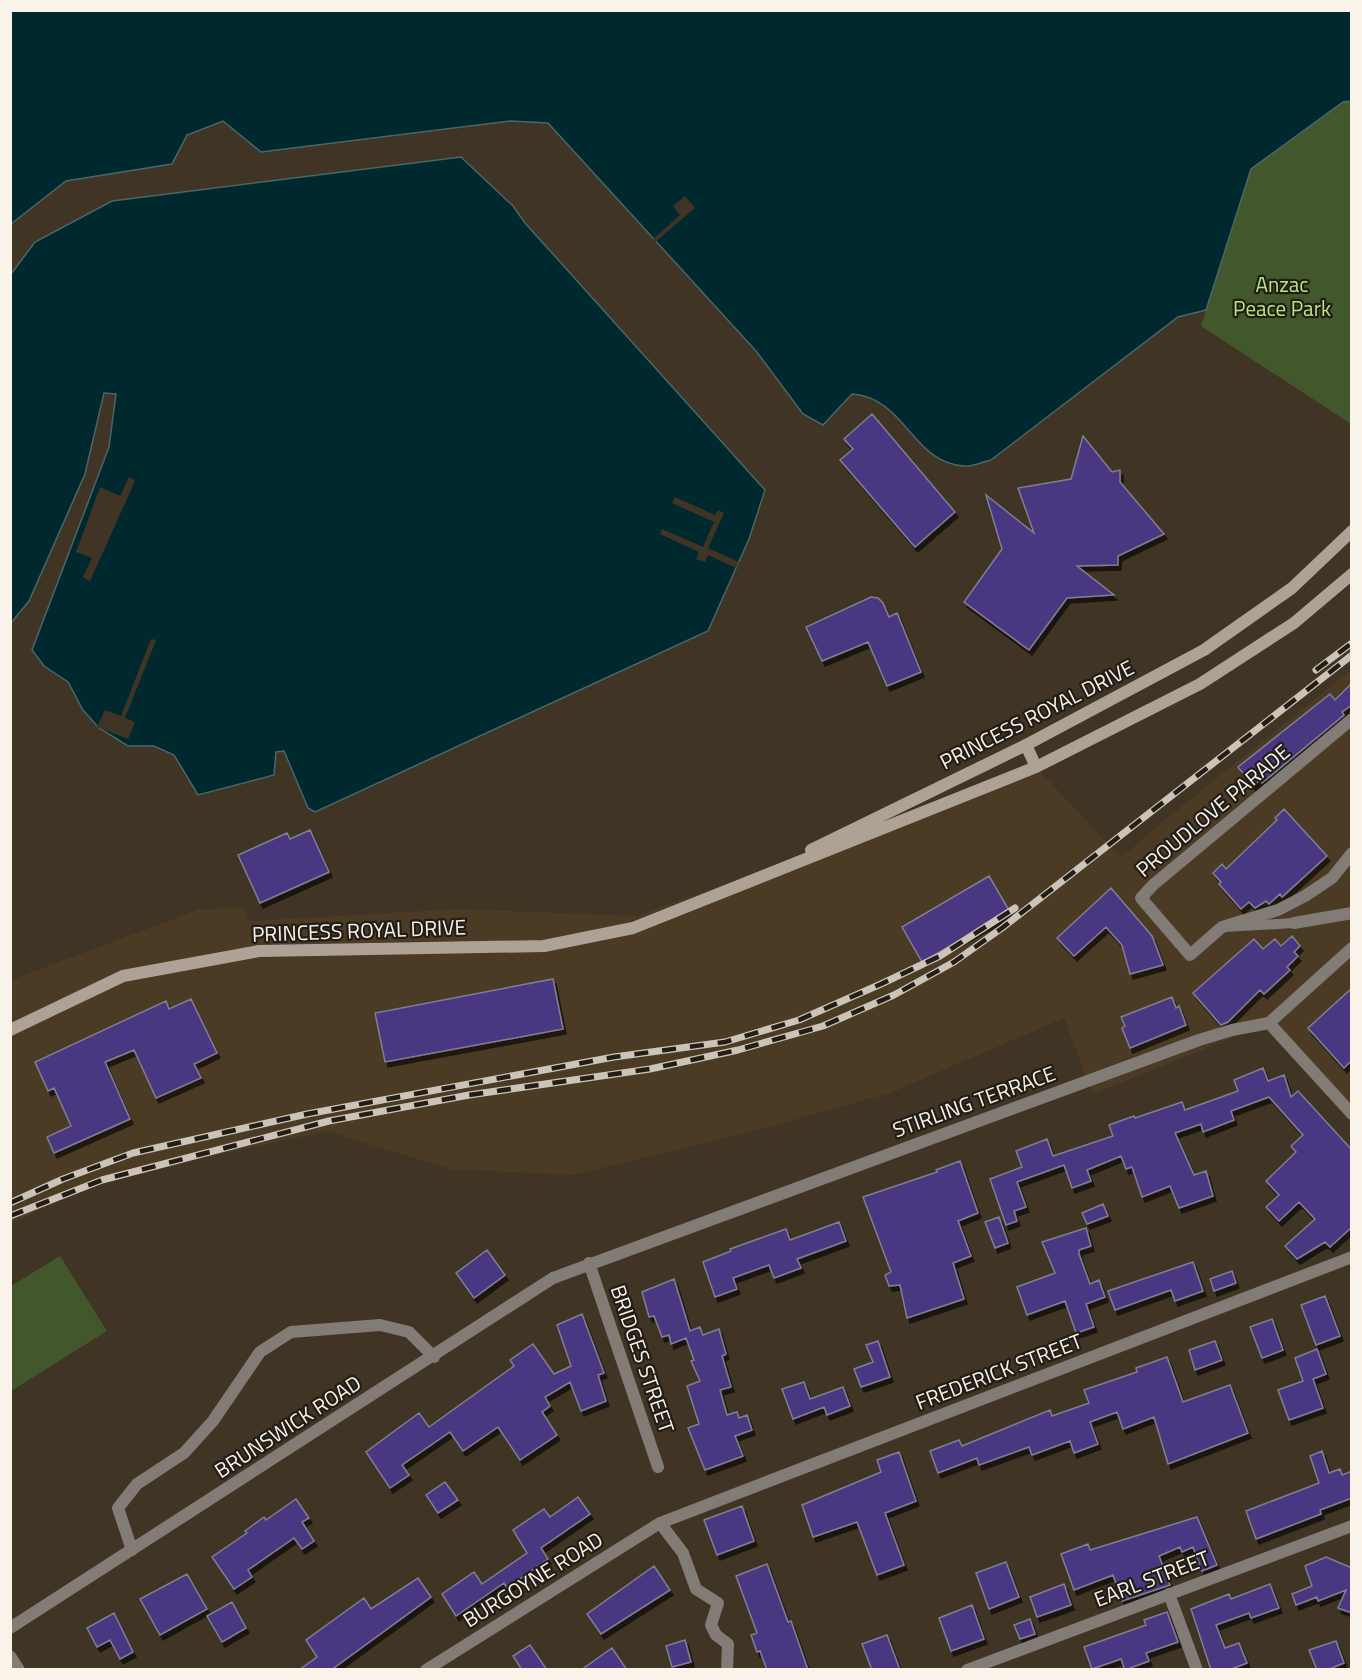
<svg xmlns="http://www.w3.org/2000/svg" width="1362" height="1680" viewBox="0 0 1362 1680" font-family="'Titillium Web',sans-serif">
  <style>
    .built { fill: #4b3b25 }
    .green { fill: #42572b }
    .water { fill: #00292f; stroke: #4b6667; stroke-width: 1.5 }
    .pier { fill: #403424 }
    .building { fill: #493981; stroke: #807e92; stroke-width: 1.5; filter: url(#shadow) }
    .lines { fill: none; stroke-linecap: round; stroke-linejoin: round }
    .pedestrian { stroke: #837b75; stroke-width: 10 }
    .minor { stroke: #837b75; stroke-width: 12 }
    .secondary { stroke: #aea297; stroke-width: 12 }
    .rail-casing { stroke: #ccc4b8; stroke-width: 7 }
    .rail { stroke: #221d16; stroke-width: 4.5; stroke-dasharray: 14; stroke-linecap: butt }
    .labels { text-anchor: middle; stroke-width: 4.5; stroke-linejoin: round; paint-order: stroke }
    .park-label { font-size: 21px; fill: #b5e77c; stroke: #221d16 }
    .street-label { font-size: 21px; fill: #faf3e9; stroke: #221d16 }
  </style>
  <defs>
    <filter id="shadow"><feDropShadow dx="3" dy="5" stdDeviation="0" flood-color="#0009"/></filter>
  </defs>
  <rect width="100%" height="100%" fill="#403424"/>
  <!-- built -->
  <path class="built" d="M1351 670V1114L1269 1023 1093 1094 1064 1018 890 1093 750 1132 572 1175 450 1169 327 1131 102 1180 11 1224V980L200 909 244 908 248 921 457 909 638 916 1036 767 1121 858 1155 828Z"/>
  <!-- green -->
  <path class="green" d="M1351 101V424L1201 326 1251 169 1343 102Z
    M60 1256 107 1331 11 1391V1286Z"/>
  <!-- water -->
  <path class="water" d="M11 11H1351V101L1343 102 1251 169 1206 310 1178 317 991 460C982 462 972 467 964 466 912 463 906 398 852 394L823 425 803 414 756 351 548 123 510 121 261 152 223 121 187 135 172 164 66 181 11 224Z
    M461 157 513 206 525 223 765 490 749 539 708 631 315 812 308 808 284 751 276 752 274 775 198 795 174 755 154 746H128L99 728 83 710 68 682 44 666 32 650 109 447 116 394 104 393 85 474 29 601 11 623V274L35 242 112 201Z"/>
  <!-- pier -->
  <path class="pier" d="M685 196 695 208 655 242 653 239 680 215 673 206Z
    M129 477 135 481 90 581 83 577 92 558 76 552 100 487 120 496Z
    M675 497 715 515 718 510 724 513 708 548 739 562 736 568 708 555 705 562 696 559 699 552 660 534 662 529 703 547 714 522 672 503Z
    M151 639 156 640 125 718 135 722 128 739 97 727 105 710 121 716Z"/>
  <!-- building -->
  <path class="building" d="M872 414 955 512 915 547 840 460 853 449 844 439Z
    M1083 436 1112 472 1120 470V482L1164 534 1118 556V565L1077 566 1114 595 1067 598 1029 650 964 602 1002 549 986 495 1034 533 1018 488 1071 479Z
    M871 597 878 598 883 603 889 617 897 613 921 672 887 686 868 642 822 661 806 627Z
    M1352 683V705L1342 712 1344 715 1262 783 1260 780 1253 786 1238 767 1330 694 1335 700Z
    M1284 809 1327 856 1282 897 1280 894 1269 904 1266 901 1255 908 1249 902 1241 909 1219 884 1221 882 1213 873 1222 864 1226 869 1277 820 1275 818Z
    M310 830 329 872 260 903 238 855 287 833 290 839Z
    M989 876 1010 912 922 962 902 927Z
    M1111 888 1152 936 1163 965 1130 974 1122 945 1106 927 1074 956 1057 938Z
    M1292 936 1300 946 1294 952 1298 956 1287 967 1290 970 1264 994 1260 990 1228 1022 1221 1025 1193 993 1254 939 1263 949 1275 939 1281 946Z
    M553 979 563 1029 385 1062 375 1013Z
    M1352 988V1060L1344 1068 1308 1028Z
    M1172 997 1176 1008 1179 1006 1186 1025 1130 1048 1122 1028 1125 1026 1121 1017Z
    M191 999 217 1053 194 1064 201 1078 156 1098 134 1050 105 1062 130 1119 54 1153 47 1137 71 1126 54 1088 48 1091 35 1062 166 1001 169 1009Z
    M1263 1068 1268 1081 1284 1075 1291 1097 1298 1091 1352 1150V1227L1330 1247 1325 1242 1297 1259 1285 1246 1315 1219 1299 1202 1279 1221 1266 1207 1279 1195 1266 1181 1296 1152 1291 1146 1303 1135 1269 1097 1231 1111 1234 1120 1203 1132 1201 1124 1175 1133 1194 1175 1206 1171 1213 1196 1179 1208 1170 1186 1142 1197 1132 1167 1126 1169 1121 1156 1087 1170 1091 1181 1072 1188 1064 1165 1017 1182 1026 1207 1014 1211 1017 1221 1006 1225 990 1179 1022 1167 1016 1151 1047 1139 1053 1156 1113 1136 1109 1125 1134 1116 1135 1118 1182 1102 1185 1110 1238 1091 1234 1080Z
    M960 1161 978 1213 958 1221 971 1256 953 1263 964 1299 907 1318 900 1285 889 1286 885 1275 891 1272 863 1197 937 1172 936 1170Z
    M1103 1204 1108 1216 1087 1224 1082 1213Z
    M999 1217 1008 1243 995 1248 985 1222Z
    M839 1222 846 1241 797 1259 801 1268 774 1278 769 1265 733 1278 737 1289 715 1297 703 1262 731 1251 730 1249 786 1229 790 1240Z
    M1086 1228 1091 1246 1079 1250V1254L1090 1284 1099 1280 1105 1297 1086 1304 1094 1327 1076 1333 1065 1301 1027 1315 1017 1287 1055 1273 1042 1242Z
    M487 1250 505 1275 474 1298 456 1273Z
    M1193 1262 1203 1291 1175 1301 1171 1290 1115 1310 1108 1291Z
    M1232 1271 1236 1283 1214 1291 1210 1279Z
    M674 1279 690 1331 700 1327 703 1335 719 1329 726 1354 722 1356 731 1387 720 1390 727 1415 737 1412 739 1418 747 1415 752 1430 735 1436 743 1456 705 1470 688 1428 699 1424 687 1386 700 1381 691 1361 694 1360 686 1338 671 1344 669 1335 662 1337 654 1316 649 1317 642 1292Z
    M1325 1296 1340 1336 1316 1345 1301 1305Z
    M582 1314 604 1373 598 1375 606 1401 581 1411 570 1382 545 1397 550 1406 542 1412 557 1435 520 1460 498 1427 463 1451 450 1432 402 1465 409 1475 390 1488 366 1452 419 1413 429 1427 514 1366 510 1360 533 1344 554 1374 571 1366 557 1325Z
    M1272 1319 1283 1350 1262 1358 1250 1327Z
    M878 1341 890 1377 861 1387 854 1369 873 1362 866 1345Z
    M1215 1341 1222 1360 1195 1370 1189 1350Z
    M1317 1349 1326 1374 1313 1379 1323 1408 1289 1420 1278 1390 1303 1381 1295 1358Z
    M1167 1357 1183 1402 1230 1385 1248 1433 1168 1464 1154 1417 1123 1429 1117 1412 1090 1422 1098 1444 1074 1453 1070 1441 1032 1455 1029 1447 979 1465 977 1458 938 1473 930 1451 959 1440 962 1446 1050 1410 1052 1416 1089 1403 1084 1390 1137 1372 1136 1368Z
    M804 1382 810 1399 843 1387 850 1406 827 1415 824 1407 793 1419 782 1389Z
    M1322 1451 1329 1473 1340 1469 1342 1475 1352 1471V1498L1320 1510 1321 1514 1256 1539 1246 1511 1319 1483 1310 1456Z
    M899 1452 916 1501 885 1513 904 1565 877 1575 857 1522 813 1537 802 1505 881 1472 877 1460Z
    M445 1482 458 1500 438 1513 426 1495Z
    M578 1497 590 1514 541 1548 548 1559 507 1588 504 1583 456 1616 442 1594 474 1572 482 1584 527 1553 513 1530 544 1509 550 1517Z
    M296 1499 309 1518 302 1522 314 1541 302 1549 294 1538 248 1570 252 1577 234 1589 212 1557 247 1533 245 1531 264 1517 266 1520Z
    M742 1506 754 1541 717 1555 704 1520Z
    M1197 1517 1217 1565 1202 1571 1193 1547 1182 1552 1180 1547 1159 1556 1170 1585 1122 1601 1113 1575 1074 1590 1061 1554 1088 1544 1090 1550Z
    M1326 1557 1352 1568V1613L1338 1608 1346 1590 1318 1601 1317 1597 1296 1605 1292 1594 1312 1586 1305 1566Z
    M1006 1562 1019 1597 989 1609 976 1573Z
    M767 1564 788 1622 791 1621 808 1670H767L760 1651 757 1652 751 1635 757 1633 736 1576Z
    M654 1566 670 1590 601 1634 587 1614Z
    M187 1574 207 1609 160 1635 140 1599Z
    M418 1578 431 1597 331 1670H299L317 1657 306 1640 364 1598 371 1609Z
    M1064 1584 1071 1605 1037 1617 1030 1597Z
    M1270 1584 1279 1608 1251 1618 1249 1613 1216 1625 1225 1648 1239 1643 1247 1663 1229 1670H1211L1191 1609 1229 1594 1231 1599Z
    M232 1602 246 1628 222 1642 207 1616Z
    M972 1605 984 1639 951 1651 939 1618Z
    M1167 1612 1178 1642 1146 1653 1149 1661 1125 1670 1121 1659 1092 1669 1084 1647 1146 1625 1144 1620Z
    M114 1613 133 1652 120 1659 110 1640 97 1647 87 1628Z
    M1030 1619 1035 1634 1020 1639 1014 1625Z
    M887 1635 900 1670H872L862 1644Z
    M685 1640 691 1662 672 1667 666 1646Z
    M1336 1641 1344 1663 1327 1670H1317L1309 1650Z
    M530 1645 547 1670H522L513 1656Z
    M612 1648 627 1670H581Z"/>
  <g class="lines">
    <!-- pedestrian -->
    <path class="pedestrian" d="M1225 927 1294 923"/>
    <!-- minor -->
    <path class="minor" d="M1352 719 1153 885 1141 898 1190 955 1222 927 1278 910 1305 896 1332 878 1352 853
      M1294 923 1352 913
      M1269 1023 1352 1114
      M589 1263 658 1467
      M660 1523 683 1553 696 1589 718 1603 711 1625 716 1635 728 1644 727 1670
      M132 1550 118 1508 137 1484 184 1453 213 1421 260 1352 291 1332 380 1325 409 1332 434 1357
      M1169 1594 1197 1670
      M10 1628 553 1278 1199 1040 1232 1030 1269 1023 1352 948
      M10 1656 19 1670
      M426 1670 660 1523 1352 1257
      M967 1670 1352 1526"/>
    <!-- secondary -->
    <path class="secondary" d="M1026 745 1036 767
      M811 850 1026 745 1204 650 1292 588 1352 531
      M10 1030 123 976 259 951 544 946 633 928 1036 767 1200 684 1294 623 1352 574"/>
    <!-- rail casing -->
    <g class="rail-casing">
      <path id="rail" d="M1316 670 1352 643
        M10 1203 63 1179 133 1153 307 1114 614 1057 725 1042 799 1020 881 984 940 956 1015 908
        M10 1216 102 1180 329 1121 469 1095 650 1069 738 1050 823 1026 894 995 954 962 1002 928 1352 655"/>
    </g>
    <!-- rail -->
    <use href="#rail" class="rail"/>
  </g>
  <g class="labels">
    <!-- park labels -->
    <g class="park-label">
      <text x="1282" y="292">Anzac<tspan x="1282" dy="24">Peace Park</tspan></text>
    </g>
    <!-- street labels -->
    <g class="street-label">
      <text transform="translate(1037 715) rotate(-27)" y="7">PRINCESS ROYAL DRIVE</text>
      <text transform="translate(1213 811) rotate(-40)" y="7">PROUDLOVE PARADE</text>
      <text transform="translate(359 931) rotate(-2)" y="7">PRINCESS ROYAL DRIVE</text>
      <text transform="translate(974 1102) rotate(-20)" y="7">STIRLING TERRACE</text>
      <text transform="translate(642 1359) rotate(71)" y="7">BRIDGES STREET</text>
      <text transform="translate(999 1372) rotate(-21)" y="7">FREDERICK STREET</text>
      <text transform="translate(288 1427) rotate(-33)" y="7">BRUNSWICK ROAD</text>
      <text transform="translate(1152 1579) rotate(-21)" y="7">EARL STREET</text>
      <text transform="translate(533 1580) rotate(-32)" y="7">BURGOYNE ROAD</text>
    </g>
  </g>
  <!-- border -->
  <rect width="1362" height="1680" fill="none" stroke="#faf3e9" stroke-width="24"/>
</svg>
